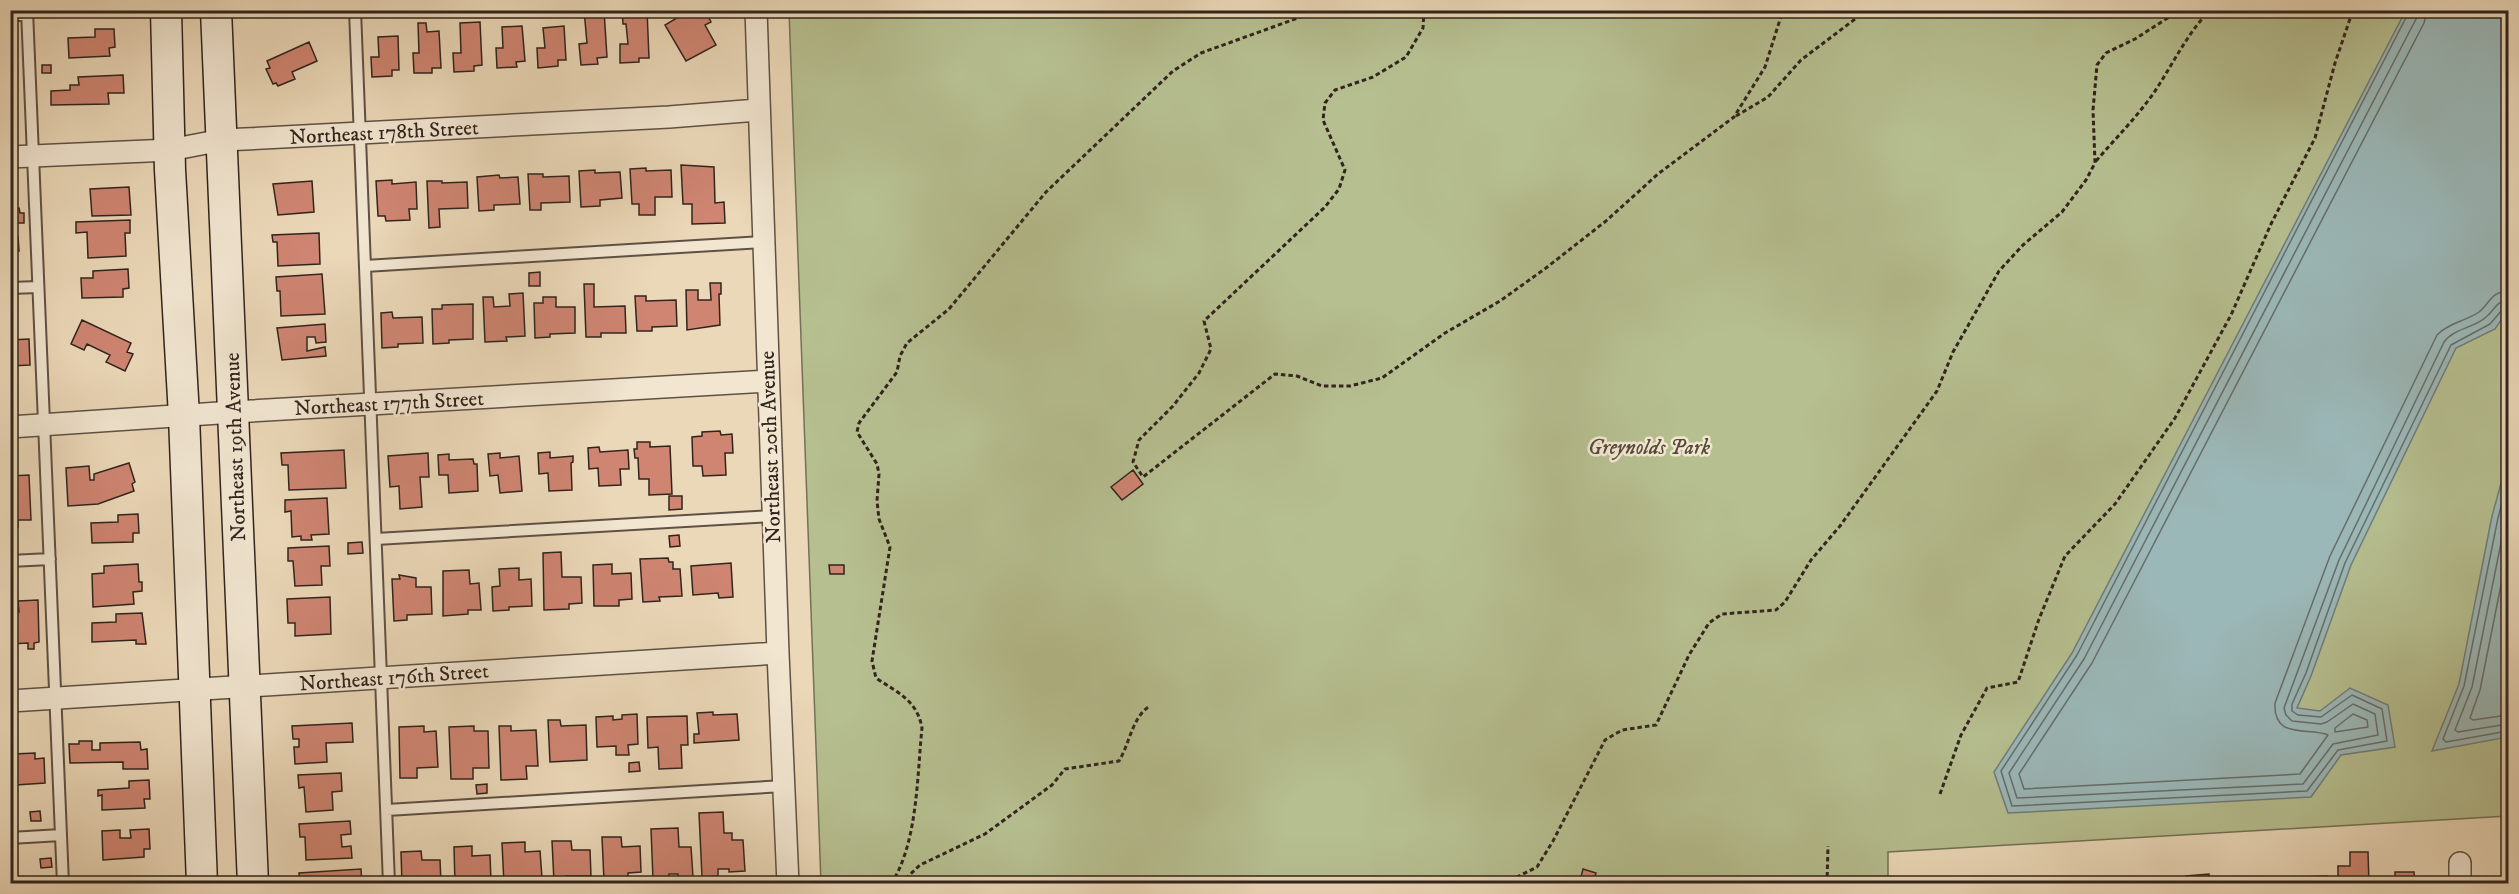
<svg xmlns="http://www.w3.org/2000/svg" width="2519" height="894" viewBox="0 0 2519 894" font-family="'IM FELL DW Pica',serif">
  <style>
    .green { fill: #b6bf90; stroke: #737256; stroke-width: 1.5 }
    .water { fill: #9bb8b8; stroke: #707d7a; stroke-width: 1.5 }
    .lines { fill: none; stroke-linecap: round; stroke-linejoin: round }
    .shore { stroke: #666e6a; stroke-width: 1.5 }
    .building { fill: #cf8572; stroke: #30241d; stroke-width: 1.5 }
    .lane-casing { stroke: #5f5144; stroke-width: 14 }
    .street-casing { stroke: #5f5144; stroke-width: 24 }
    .secondary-casing { stroke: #30241d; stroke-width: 33 }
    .path { stroke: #30241d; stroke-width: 3; stroke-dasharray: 4.5 3; stroke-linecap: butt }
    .lane { stroke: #f2e6d1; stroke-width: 10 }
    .street { stroke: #f2e6d1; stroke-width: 21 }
    .secondary { stroke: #f2e6d1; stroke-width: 30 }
    .labels { text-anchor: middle; stroke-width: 5; stroke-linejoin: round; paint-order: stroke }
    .street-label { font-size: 21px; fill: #30241d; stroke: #f2e6d1 }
    .park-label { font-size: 21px; font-style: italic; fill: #524b3a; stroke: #f2e6d1 }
  </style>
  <rect width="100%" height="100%" fill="#ebd8b8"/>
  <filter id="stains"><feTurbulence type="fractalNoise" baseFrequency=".00333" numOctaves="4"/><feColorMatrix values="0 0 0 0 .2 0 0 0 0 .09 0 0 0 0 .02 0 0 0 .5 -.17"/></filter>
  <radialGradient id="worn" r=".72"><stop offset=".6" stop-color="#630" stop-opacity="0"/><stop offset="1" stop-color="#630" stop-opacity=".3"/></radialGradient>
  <!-- green -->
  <path class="green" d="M789 11H2508V816L1888 852V884L821 883Z"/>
  <!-- water -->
  <path class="water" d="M2406 10 2508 11V310L2495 329 2456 348 2351 565 2311 676 2297 708 2320 711 2350 688 2388 705 2395 747 2341 755 2311 797 2008 813 1994 772 2072 653Z
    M2508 458V737L2432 751 2459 684 2492 516Z"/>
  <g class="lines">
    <!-- shore -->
    <path class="shore" d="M2410 10 2077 655 2001 771 2012 806 2307 791 2338 750 2387 741 2382 709 2352 695 2321 717 2298 715 2292 711V704L2306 673 2345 563 2451 345 2490 324 2502 310 2508 308
      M2418 10 2416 19 2084 659 2009 773 2017 798 2303 784 2333 744 2378 735 2375 714 2353 704 2327 722 2321 724 2292 721 2286 715 2284 708 2339 560 2444 342C2454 328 2475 328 2486 317 2495 310 2496 301 2508 300
      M2427 10 2424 23 2092 663 2019 774 2024 789 2300 774 2328 735C2308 727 2273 740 2275 703L2330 556 2437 335C2448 323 2466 321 2479 312 2490 303 2491 292 2508 291
      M2508 480 2498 518 2464 686 2443 739 2446 742 2508 731
      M2508 508 2472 687 2455 730 2458 732 2508 724
      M2508 550 2480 690 2470 718 2473 720 2508 715
      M2353 714 2367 720 2368 727 2335 732V728Z"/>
  </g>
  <!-- building -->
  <path class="building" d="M275 10H316V16H275Z
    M584 10H604L607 57 597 58 598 64 581 65 579 44 587 43Z
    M622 10H647L649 58H639V62L620 63V44H628L626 24H623Z
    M690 10H705L711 22 705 25 716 45 686 61 665 25Z
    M1428 10H1439L1434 16Z
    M480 22 482 65 474 66V71L454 72 453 53H461L460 23Z
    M418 23H426L427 32 439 31 441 68H432V73H414L413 53H419Z
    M522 26 525 61 516 62 517 67 497 68 496 48H503L502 27Z
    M564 26 566 60H558V66L538 68 537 48H545L543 28Z
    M95 29H114L115 47 109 48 110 56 69 58 68 38 95 37Z
    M398 36 399 70H392V76L372 77 371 57H379L378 37Z
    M309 42 317 61 292 72 295 79 278 86 276 83 273 84 266 69 270 68 267 61Z
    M42 65H51V73H42Z
    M123 75 124 93H108L109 104 51 105V91L70 90V85H79L78 77Z
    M681 165 714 167 715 203 724 202 725 223 692 224V204H683Z
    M646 168V171L671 170 672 197H655V215H639V204H632L630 169Z
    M595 170V173L620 172 622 198 600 200V206L581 207 579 171Z
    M528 174H543V177L569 176 570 202 541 203V210H530Z
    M499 175 500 178 518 177 520 204 494 205V210L479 211 477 177Z
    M392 180V184L416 182 417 209H409L410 220 386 221 385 216H378L376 181Z
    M312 181 314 212 278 215 273 184Z
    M427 181H442V183L467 182 468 208 439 209 440 227 429 228Z
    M129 187 131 215 92 216 90 189Z
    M19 208 20 213H24V223H11L12 238 18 237 19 251H10V209Z
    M130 220V233H125L126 256 88 258 87 232 76 233V222Z
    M319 233 320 264 278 266 277 242H273L272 235Z
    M128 269 129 288 123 289V297L82 298 81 278H93V271Z
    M540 272V286H529V273Z
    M322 274 325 314 281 316 280 291H277L276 277Z
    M710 283H721V294H719L720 325 687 330 686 290H698V300H711Z
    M584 284H594V307L625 306 626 333H601V337H586Z
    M523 293 525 336 506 337 507 341 485 342 483 297H493L494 307 510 306 509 294Z
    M635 296H646V301L676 300 677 326 652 327V331H637Z
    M543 297H556V307H575V333L550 334V337L535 338 534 303H543Z
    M473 304V339L449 340V343L433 344 432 309H442V305Z
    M392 312 393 318 422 317 423 343 398 344V347L382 348 381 313Z
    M82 320 131 343 127 352 133 354 125 371 106 362 110 355 87 344 84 350 71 344Z
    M325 324 326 342 316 343 315 337H307V351L325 347 326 356 282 360 277 328Z
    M29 339 30 365 10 366V340Z
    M720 431 721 435 732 434 733 453H725L726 475 703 476 702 466H693L692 437 702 436V432Z
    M637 442H650V447L670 446 672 494 649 495V479H639L638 458H635L634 449H637Z
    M599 447 600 452 628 450 629 469H620L621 485 599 486 598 468 589 469 588 448Z
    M344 450 346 488 289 490 288 465H282L281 453Z
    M550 452V458L573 456V462L571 463 572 490 549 491 548 473 539 474 538 453Z
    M428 453 429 477H420L422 507 400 509 399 486 390 487 388 456Z
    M500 453V458L519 456 522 491 500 493 498 475 490 476 488 454Z
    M449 454V460L473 459 474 464H477L478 491 449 493 448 475H439L438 455Z
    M129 463 135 482 132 484 134 491 98 504 68 506 66 468 89 466 90 480H94V474Z
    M1133 470 1143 484 1122 500 1111 487Z
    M29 475 31 520H18V527H11L10 476Z
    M669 496H682V509L669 510Z
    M327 498 329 534 311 535 312 540H301V536L292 537 291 511 285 512V500Z
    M138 514 139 533H133V542L92 543 91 523 118 522V515Z
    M679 535 680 546 670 547 669 536Z
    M362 542 363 553 348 554V543Z
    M329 546 330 566H321L322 585 295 586 293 561H288V548Z
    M561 552 562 577H581L582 603 569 604V609L544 610 543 553Z
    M668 558 669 562H673V569H680L682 596 659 597 660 601 643 602 640 559Z
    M731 563 733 597 719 598 718 593 693 595 691 566Z
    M138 564 139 582H142V591L133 592 134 604 93 607 92 574 104 573V566Z
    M612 564V574L631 573 632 599 619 600V606H594L593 565Z
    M829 565H844V574H830Z
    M519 568V580L531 579 532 606 509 607V610L493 611 492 587 500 586 499 569Z
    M469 570 470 584 479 583 481 610H468V614L443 616V571Z
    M399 575 416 578V587H431L432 614 407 615V620L394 621 392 579H400Z
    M330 597 331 634 295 636V623H288L287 599Z
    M38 600 39 642 34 643V649H28V643L10 644V613L19 612 18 601Z
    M142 613 146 644H136V640L92 642V623L116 622V614Z
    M713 712V715L737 714 739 740 694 743V734H699L697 713Z
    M637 714 638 744 628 745 629 755H616V746L597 747 596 717 613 716V720L622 719V715Z
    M687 716 688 745H681L682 768 659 769 658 747 648 748 647 717Z
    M548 720H560L561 726 586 725 587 760 550 762Z
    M352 723 353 742 326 743 327 762 295 764 294 747H299V739H293L292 726Z
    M424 726V732L436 731 438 767 417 768V778H400L399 727Z
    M474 726V731H488L489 768H473V779H451L449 727Z
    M499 726H511V731L536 730 538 766H526L527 779 501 780Z
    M79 741H92V750H100V743L140 742 141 750 147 749 148 769H123V762L70 763 69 744H79Z
    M35 753V759L44 758 45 783 16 785 14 754Z
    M639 762 640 771 629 772V763Z
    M341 773 342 791 332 792 333 810 306 812 304 787 299 788 298 775Z
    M149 780 150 799H144L145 808 102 810V795L98 796V790L129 788V781Z
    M487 784V793L477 794 476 785Z
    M40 811 41 821H31L30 812Z
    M723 812 724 833H732V840H743L745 871 729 872V869H718V876L702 877 699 813Z
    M350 821 351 834 341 835 342 847 351 846 352 858 306 860 305 837H300L299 824Z
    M2506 824 2508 825V844H2506Z
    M678 828 679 847H691L693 877 678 878V874H669V878L653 879 651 829Z
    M149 829 150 849H144V857L103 860 102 831 120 830V838H131L130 830Z
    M602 837H621L622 847 640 846 641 872 628 873V878L604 881Z
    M552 841H571L572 850H590L591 876H566V882H554Z
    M525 842V852L540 851 542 878 528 879V883L504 884 502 843Z
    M472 846V856L490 855 491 882 455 884 454 847Z
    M421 851 422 860H440L441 884H402L401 852Z
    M2350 852H2368L2369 884H2338V866H2350Z
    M51 858 52 867 41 868 40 859Z
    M361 869 362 884H300L299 873Z
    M1583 869 1596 873 1593 884 1580 881Z
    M2395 872H2414L2415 884H2376V880H2395Z
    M2209 874V884H2186V876Z
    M2327 876V884H2302V877Z
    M41 879V884H19V880Z
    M108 881 119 884H94L95 882Z
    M2254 881V884H2218Z"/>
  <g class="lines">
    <!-- lane casing -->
    <g class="lane-casing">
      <path id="lane" d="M27 10 63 884
        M355 10 389 884
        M10 15H27
        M365 266 763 242
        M10 288 38 287
        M376 539 773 516
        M10 561 50 559
        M387 810 784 786
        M10 838 61 835"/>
    </g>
    <!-- street casing -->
    <g class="street-casing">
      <path id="street" d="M756 10 778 653 788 884
        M10 157 170 150 222 140 245 139 669 117 758 110
        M10 427 234 412 768 381
        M10 701 778 653
        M2460 884V863"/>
    </g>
    <!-- secondary casing -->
    <g class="secondary-casing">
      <path id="secondary" d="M166 10 170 170 184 416 202 884
        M216 10 253 884"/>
    </g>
    <!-- path -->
    <path class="path" d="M1424 10 1423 28 1406 57 1373 77 1335 90 1325 103 1323 120 1345 170 1339 189 1325 207 1204 321 1211 349 1199 373 1173 406 1139 440 1133 462 1143 477 1275 374 1297 376 1322 386H1350L1382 378 1445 333 1500 301 1546 268 1606 221 1658 174 1734 117 1765 67 1783 10
      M1736 116 1768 97 1801 60 1867 10
      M2096 161C2115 139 2136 118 2153 94 2172 66 2186 35 2210 10
      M1940 794 1961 735 1987 688 2018 682 2039 619 2065 556 2115 504 2175 418 2231 315 2271 224 2315 138 2335 63 2353 10
      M891 884C918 843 917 775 922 728 917 700 898 693 876 678L872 661 890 547 879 519 877 501 879 474 877 464 857 432 859 423 897 372 900 356 907 343 949 309 1046 192 1173 71 1201 53 1320 10
      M900 884 920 865 985 834 1052 785 1065 769 1119 761C1130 743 1132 717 1150 706
      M1503 884 1537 867 1553 841 1605 740 1622 730 1656 725 1689 655 1709 623 1722 614 1776 610 1785 602 1811 560 1840 526 1937 391 1953 352 1999 271 2023 245 2062 212 2086 180 2095 163 2093 110 2097 65 2106 53 2135 39 2180 10
      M1827 884 1828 846"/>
    <!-- lane -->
    <use href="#lane" class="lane"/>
    <!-- street -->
    <use href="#street" class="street"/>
    <!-- secondary -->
    <use href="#secondary" class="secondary"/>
  </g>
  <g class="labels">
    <!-- street labels -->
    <g class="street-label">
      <text transform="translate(384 132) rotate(-3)" y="7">Northeast 178th Street</text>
      <text transform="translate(389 403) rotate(-3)" y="7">Northeast 177th Street</text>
      <text transform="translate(235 447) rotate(-92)" y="7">Northeast 19th Avenue</text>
      <text transform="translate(770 447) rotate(-92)" y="7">Northeast 20th Avenue</text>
      <text transform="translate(394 677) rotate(-4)" y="7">Northeast 176th Street</text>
    </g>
    <!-- park labels -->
    <g class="park-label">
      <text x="1649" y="454">Greynolds Park</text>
    </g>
  </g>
  <!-- margin -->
  <rect width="2519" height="894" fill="none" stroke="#ebd8b8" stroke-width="36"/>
  <rect x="12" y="12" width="2495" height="870" fill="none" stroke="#30241d" stroke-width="3"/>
  <rect x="18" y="18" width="2483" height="858" fill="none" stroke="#30241d" stroke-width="1.5"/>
  <rect width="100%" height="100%" filter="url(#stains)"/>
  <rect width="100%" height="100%" fill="url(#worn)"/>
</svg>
